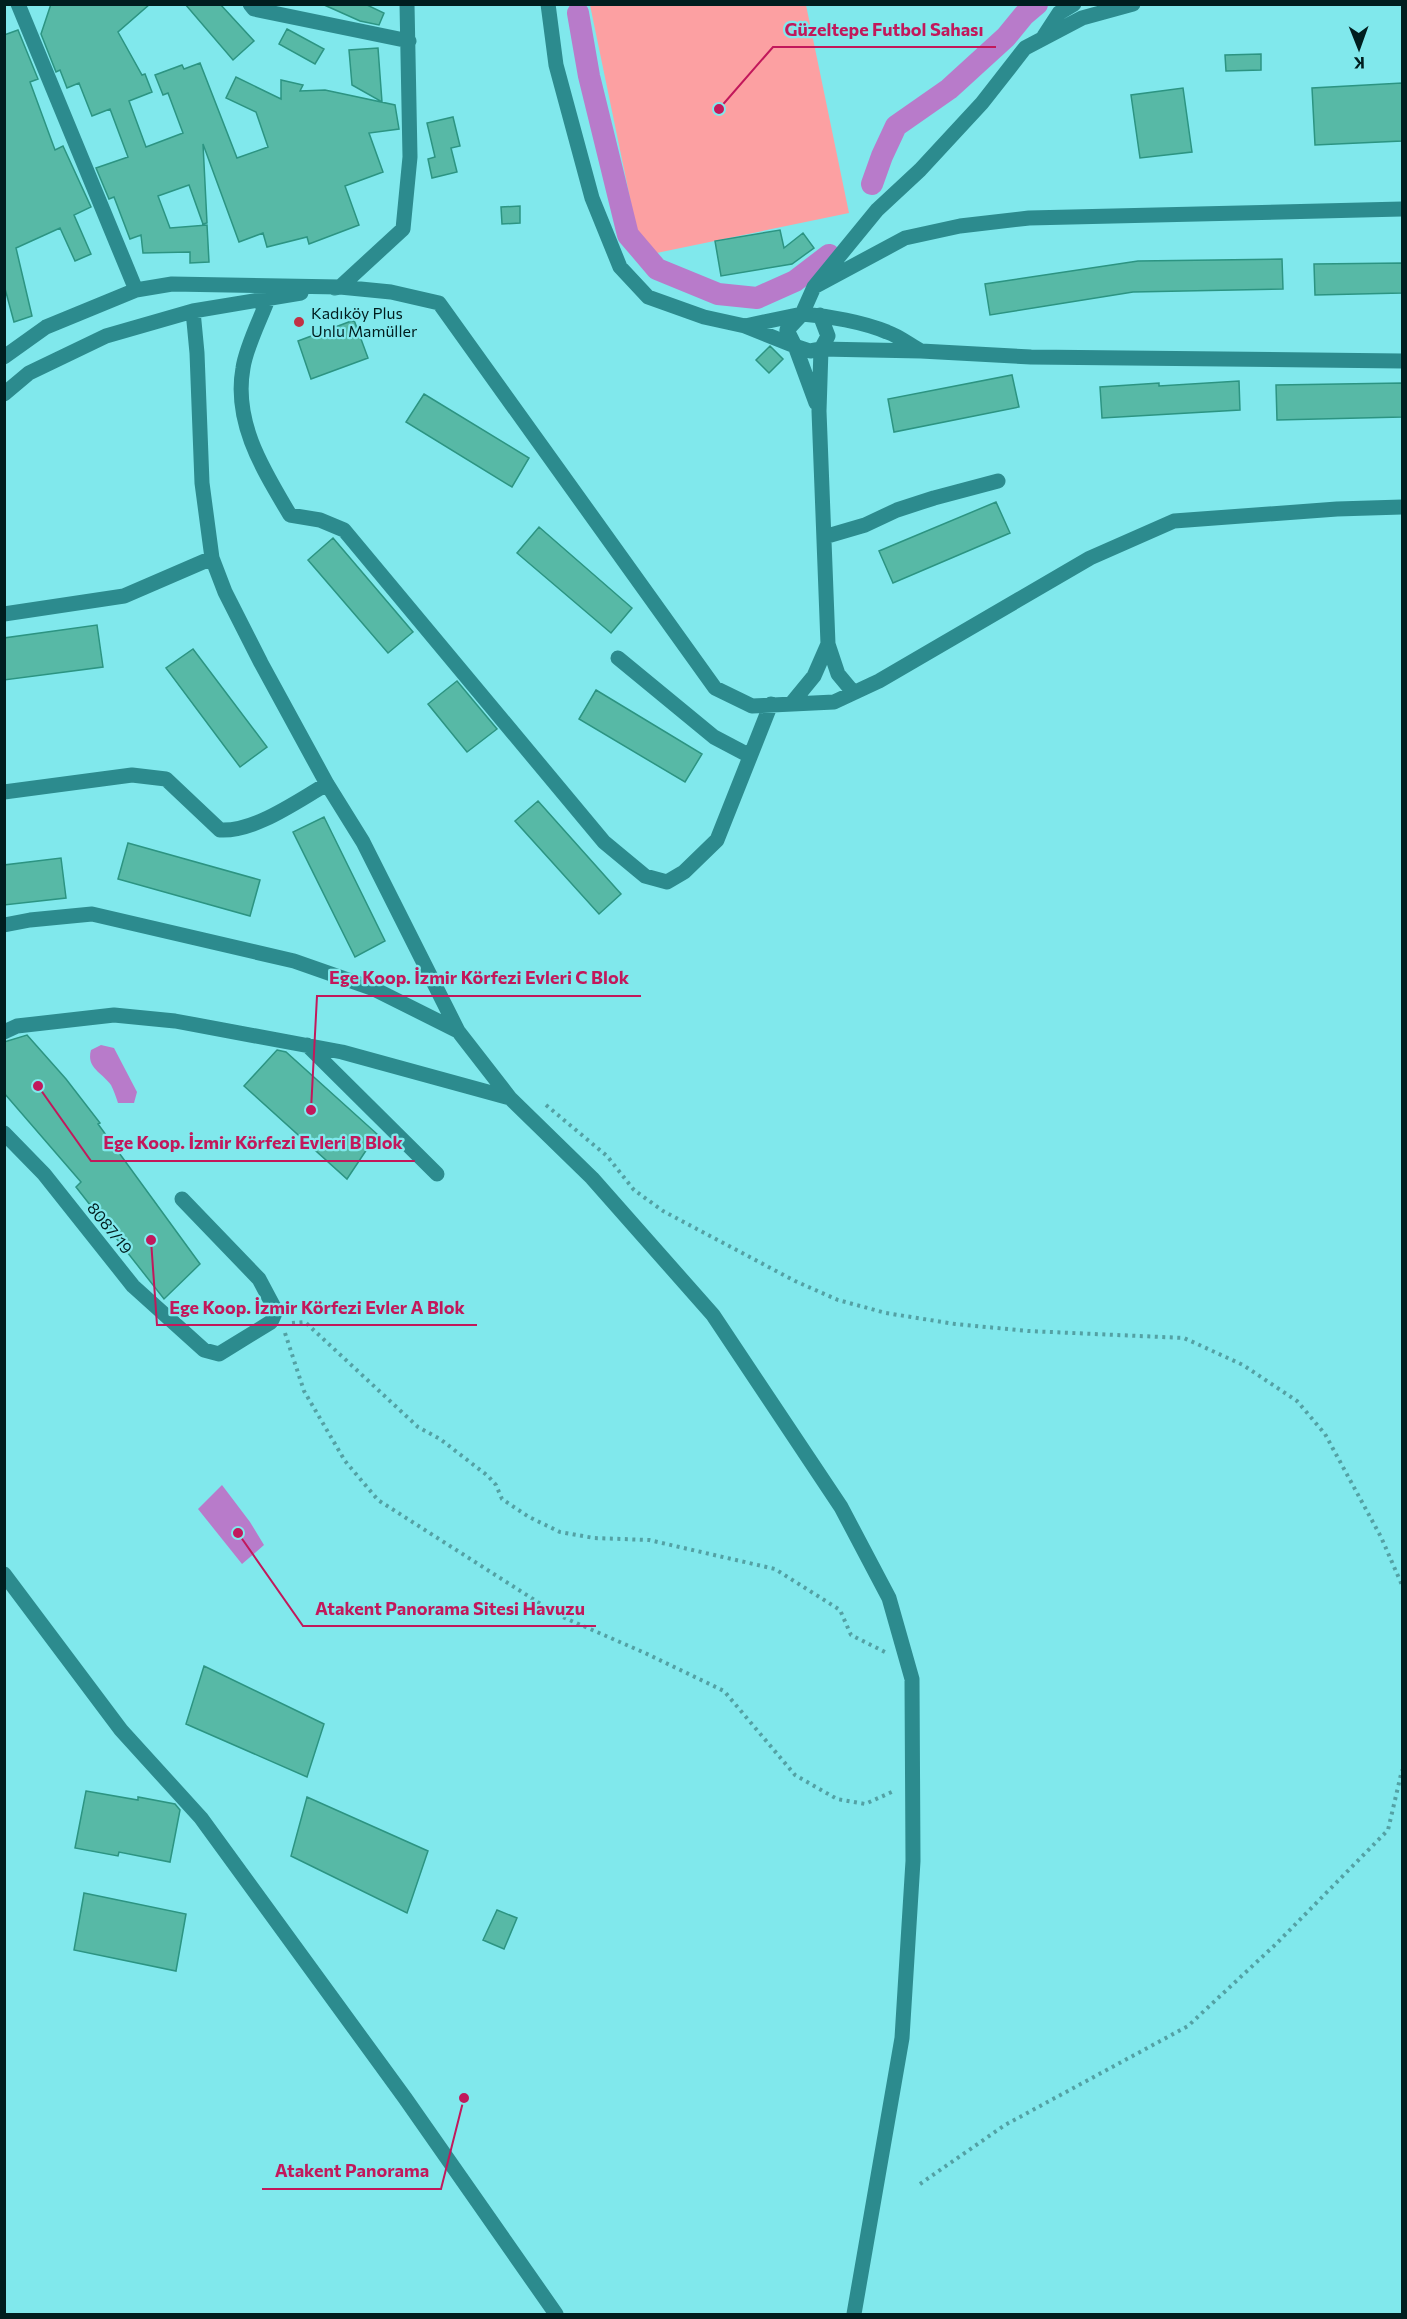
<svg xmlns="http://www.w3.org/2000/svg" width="1407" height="2319" viewBox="0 0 1407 2319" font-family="Commissioner,sans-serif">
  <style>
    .green { fill: #fca0a2 }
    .water { fill: #b87bca }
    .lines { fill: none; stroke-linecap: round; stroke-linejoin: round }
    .canal { stroke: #b87bca; stroke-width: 22 }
    .building { fill: #57b9a6; stroke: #2c9482; stroke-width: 1.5 }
    .path { stroke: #53a1a4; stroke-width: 4; stroke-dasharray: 3 4.5; stroke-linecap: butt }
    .minor { stroke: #2c8b8e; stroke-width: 15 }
    .poi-dot { fill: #c13144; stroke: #80e8ec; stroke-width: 2 }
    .labels { text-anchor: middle; stroke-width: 4.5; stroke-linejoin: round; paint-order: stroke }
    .poi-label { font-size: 16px; fill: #001e1f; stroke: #80e8ec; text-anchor: start }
    .street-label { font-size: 16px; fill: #001e1f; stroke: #80e8ec }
    .leader { fill: none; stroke: #c2185b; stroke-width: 2 }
    .callout-dot { fill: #c2185b; stroke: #80e8ec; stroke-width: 2 }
    .callout-label { font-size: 18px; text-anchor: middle; font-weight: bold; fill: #c2185b; stroke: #80e8ec; stroke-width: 4.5; stroke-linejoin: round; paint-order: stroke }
  </style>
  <rect width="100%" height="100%" fill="#80e8ec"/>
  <!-- green -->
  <path class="green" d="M590 5H806L849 213 642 256Z"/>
  <!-- water -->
  <path class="water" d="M101 1045 114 1048 137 1092 134 1103H118C116 1097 114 1091 111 1085 102 1072 86 1068 91 1050Z
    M222 1485 250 1522 264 1545 242 1564 198 1509Z"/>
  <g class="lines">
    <!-- canal -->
    <path class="canal" d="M578 13 589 76 628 235 657 269 718 294 757 298 795 281 829 255
      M872 184 882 156 896 126 949 89 1006 37 1024 15 1037 4"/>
  </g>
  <!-- building -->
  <path class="building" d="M51 4H150L118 32 142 75 145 74 152 92 129 101 146 147 183 133 168 93 163 95 155 75 182 65 184 69 200 63 237 158 268 147 256 112 226 98 236 77 281 99V80L303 85 300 91 325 90 395 105 399 129 369 133 383 172 345 186 359 225 309 244 307 237 267 247 263 233 239 242 203 144 207 223 203 224 189 185 158 196 170 228 207 225 209 262 190 263V252L143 253 141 235 130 239 114 197 109 199 96 168 128 157 110 109 92 116 79 83 67 88 60 70 56 72 41 34Z
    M185 4H220L254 41 233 60Z
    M322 4H365L384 13 379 25 360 21Z
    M287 29 324 49 315 64 279 44Z
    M18 30 38 79 30 82 55 150 63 146 91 207 74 215 91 254 75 261 60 228 16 248 32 316 14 322 4 285V35Z
    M378 48 382 102 352 85 349 50Z
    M1261 54V70L1226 71 1225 55Z
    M1402 83V141L1315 145 1312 88Z
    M1183 88 1192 152 1140 158 1131 95Z
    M453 117 460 146 451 148 457 172 432 178 428 159 435 157 427 123Z
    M520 206V223L502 224 501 207Z
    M780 230 784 248 803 233 814 248 792 264 721 276 715 241Z
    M1282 259 1283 289 1133 292 990 315 985 284 1138 261Z
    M1402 263V293L1315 295 1314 264Z
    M354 320 368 358 311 379 298 341Z
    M770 346 783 359 769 373 756 360Z
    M1012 375 1019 407 894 432 888 399Z
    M1239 381 1240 410 1102 418 1100 387 1159 383V386Z
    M1402 383V417L1277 420 1276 385Z
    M424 394 529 458 512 487 406 422Z
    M996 502 1010 533 893 583 879 551Z
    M539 527 632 608 611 633 517 553Z
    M333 538 413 632 388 653 308 560Z
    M97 625 103 667 4 680V638Z
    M193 649 267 747 240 767 166 668Z
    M457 681 497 729 467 752 428 704Z
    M596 690 702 754 685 782 579 719Z
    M538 801 621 894 599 914 515 821Z
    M324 817 385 941 355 957 293 832Z
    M128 843 260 880 250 916 118 879Z
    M61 858 66 898 4 905V865Z
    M27 1035 66 1079 100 1123 98 1124 200 1264 164 1299 76 1187 81 1182 4 1093V1042Z
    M277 1050 286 1052 377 1134 347 1179 244 1086Z
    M204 1666 324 1724 307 1777 186 1724Z
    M86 1791 138 1800V1797L175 1804 180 1810 170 1862 119 1852 118 1856 75 1848Z
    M307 1797 428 1851 407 1913 291 1856Z
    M84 1893 186 1914 176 1971 74 1950Z
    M497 1910 517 1918 504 1949 483 1940Z"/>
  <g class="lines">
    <!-- path -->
    <path class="path" d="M546 1105 607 1156 634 1190 663 1211 795 1281 838 1300 886 1313 955 1324 1028 1331 1184 1338 1243 1365 1297 1401 1325 1434 1381 1537 1402 1585
      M292 1323 305 1322 418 1427 440 1439 488 1476 496 1485 502 1499 529 1517 560 1532 594 1538 649 1540 775 1569 840 1610 851 1635 885 1652
      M285 1333 304 1391 345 1461 378 1500 558 1615 645 1653 724 1691 795 1775 837 1799 865 1804 894 1791
      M920 2184 1005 2125 1188 2026 1276 1944 1388 1830 1402 1770"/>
    <!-- minor -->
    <path class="minor" d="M18 4 136 290
      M250 4 254 9 409 41
      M548 4 556 65 592 198 620 267 648 297 704 317 745 326 795 346 816 403
      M1044 36 1059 13 1074 4
      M814 287 905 238 960 226 1029 218 1402 209
      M334 288 340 287 403 229 410 157 407 4
      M268 299C260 320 246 347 243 368 233 423 264 471 290 515L320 520 344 530 604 842 645 876 667 882 684 872 717 840 771 704
      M193 311 197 353 202 483 212 558 225 592 261 663 327 784 363 842 458 1031 510 1098 592 1178 713 1315 841 1507 889 1598 912 1679 913 1861 902 2038 854 2314
      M820 315 828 336 821 349 810 351 795 346 787 330 802 314C829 316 863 322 887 332 899 336 910 345 921 351
      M745 326 802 314 814 287 877 210 920 170 982 103 1025 48 1082 18 1133 4
      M4 357 46 327 136 290 172 284 340 287 391 292 439 303 715 688 752 706 834 702 879 681 1090 558 1174 521 1337 509 1402 507
      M4 394 29 373 106 336 193 311 301 293
      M824 537 865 525 897 510 934 498 998 481
      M4 614 124 596 212 558
      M618 658 714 737 750 756
      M853 692 838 674 828 644 819 411 821 349 921 351 1031 357 1402 361
      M791 704 814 676 828 644
      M4 792 132 775 166 779 220 830C255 832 297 801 327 784
      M4 925 30 920 92 914 294 961 374 989 458 1031
      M4 1032 17 1026 114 1015 175 1021 342 1052 510 1098
      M307 1045 437 1174
      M4 1133 44 1174 133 1286 204 1350 219 1354 271 1322 276 1311 259 1279 182 1199
      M4 1574 121 1730 201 1818 405 2098 556 2314"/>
  </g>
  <!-- markers -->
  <circle class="poi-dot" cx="299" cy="322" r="6"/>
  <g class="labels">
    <!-- poi labels -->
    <g class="poi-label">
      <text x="311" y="319">Kadıköy Plus<tspan x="311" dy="18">Unlu Mamüller</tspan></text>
    </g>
    <!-- street labels -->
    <g class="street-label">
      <text transform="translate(110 1228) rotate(51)" y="6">8087/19</text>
    </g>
  </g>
  <!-- callouts -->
  <path class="leader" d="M719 109L773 47H996M311 1110L317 996H641M38 1086L91 1161H415M151 1240L157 1325H477M238 1533L303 1626H596M464 2098L441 2189H262"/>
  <g class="callout-dot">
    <circle cx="719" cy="109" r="6"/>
    <circle cx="311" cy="1110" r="6"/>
    <circle cx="38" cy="1086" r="6"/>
    <circle cx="151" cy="1240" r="6"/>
    <circle cx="238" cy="1533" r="6"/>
    <circle cx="464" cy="2098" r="6"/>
  </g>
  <g class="callout-label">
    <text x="884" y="36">Güzeltepe Futbol Sahası</text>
    <text x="479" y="984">Ege Koop. İzmir Körfezi Evleri C Blok</text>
    <text x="253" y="1149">Ege Koop. İzmir Körfezi Evleri B Blok</text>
    <text x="317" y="1314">Ege Koop. İzmir Körfezi Evler A Blok</text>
    <text x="450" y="1615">Atakent Panorama Sitesi Havuzu</text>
    <text x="352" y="2177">Atakent Panorama</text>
  </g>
  <!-- border -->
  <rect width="1407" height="2319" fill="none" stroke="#001e1f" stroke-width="12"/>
  <!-- north arrow -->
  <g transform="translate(1359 48) rotate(179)" stroke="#80e8ec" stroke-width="4.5" paint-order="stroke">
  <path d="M0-4.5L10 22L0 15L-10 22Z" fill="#001e1f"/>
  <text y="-9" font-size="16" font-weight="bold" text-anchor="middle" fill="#001e1f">K</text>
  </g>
</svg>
